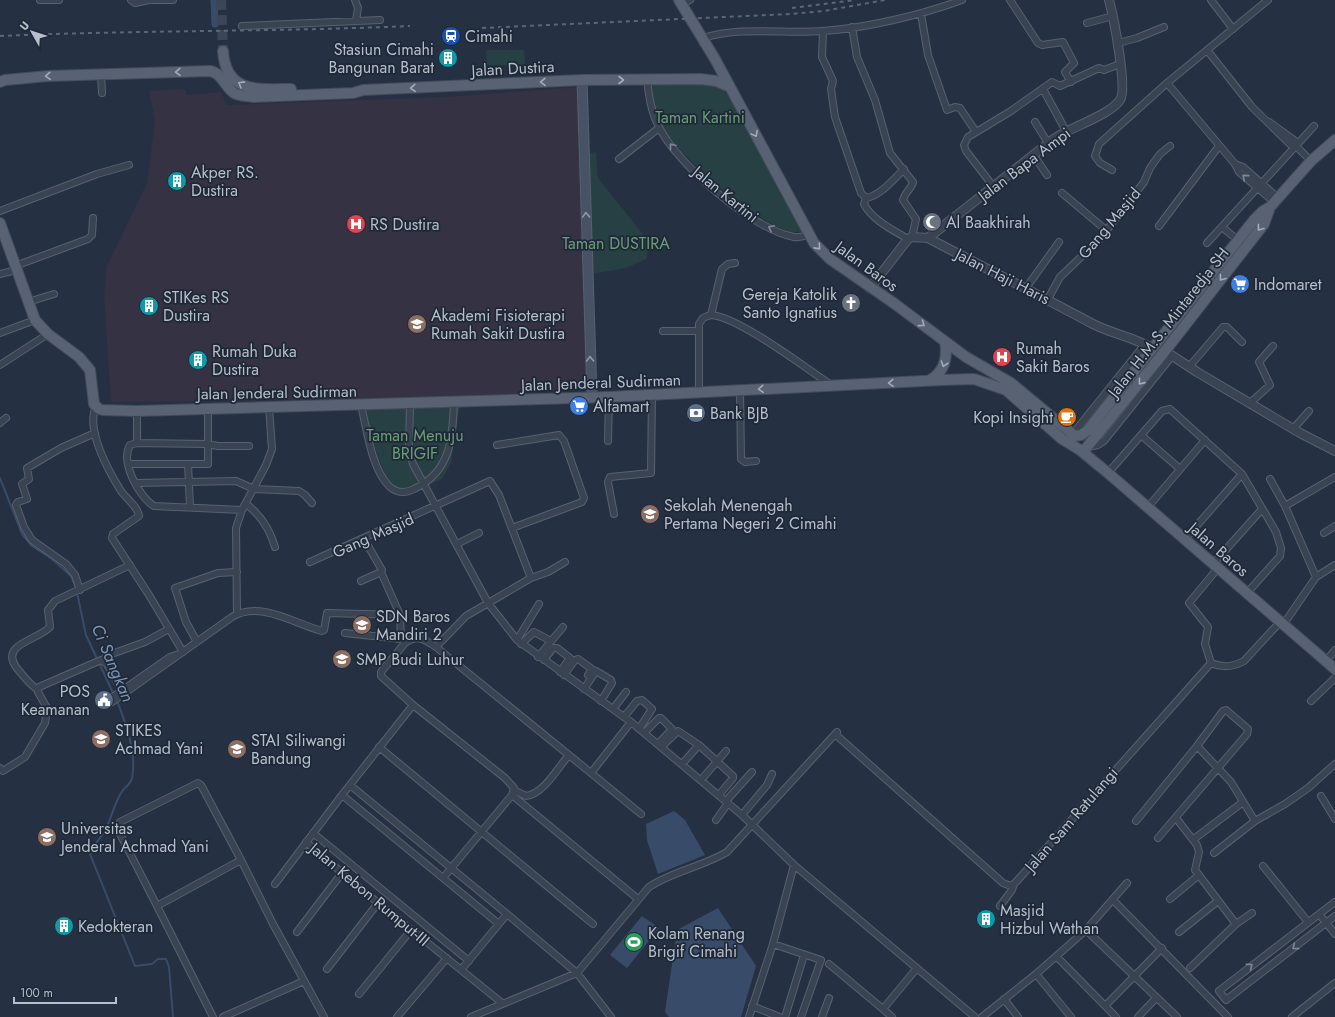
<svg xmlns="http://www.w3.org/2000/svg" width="1335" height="1017" viewBox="0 0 1335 1017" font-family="Jost,sans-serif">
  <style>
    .medical { fill: #343243 }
    .green { fill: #274043 }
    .water { fill: #384c6a }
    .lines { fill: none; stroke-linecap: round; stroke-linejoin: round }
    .stream { stroke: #384c6a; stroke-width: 2 }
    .canal { stroke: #384c6a; stroke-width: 7 }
    .primary-tunnel { stroke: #3b4657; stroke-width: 10; stroke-dasharray: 10 5; stroke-linecap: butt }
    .minor-casing { stroke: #58616f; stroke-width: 8 }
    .tertiary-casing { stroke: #58616f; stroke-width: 10 }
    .secondary-casing { stroke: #58616f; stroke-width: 11 }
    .primary-casing { stroke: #434c5b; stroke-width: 12 }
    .minor { stroke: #3a4352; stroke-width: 6 }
    .tertiary { stroke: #3a4352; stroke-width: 8 }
    .secondary { stroke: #475265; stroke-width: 9 }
    .primary { stroke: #586272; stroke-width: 10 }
    .rail { stroke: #5b6779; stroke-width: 2; stroke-dasharray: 4 4; stroke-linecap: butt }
    .oneway { stroke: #a4acba }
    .oneway2 { stroke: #7f8795 }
    .oneway3 { stroke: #9099a8 }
    .labels { text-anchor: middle; stroke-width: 3.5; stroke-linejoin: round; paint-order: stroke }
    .poi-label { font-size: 16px; fill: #b7bfcc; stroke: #1e2837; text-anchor: start }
    .street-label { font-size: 16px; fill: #b7bfcc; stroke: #1e2837 }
    .park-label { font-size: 16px; fill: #6d9e79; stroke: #1e2837 }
    .water-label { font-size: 17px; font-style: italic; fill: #7d94b4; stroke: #1e2837 }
  </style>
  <rect width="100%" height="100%" fill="#253142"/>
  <!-- medical -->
  <path class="medical" d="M580 87 590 388 387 404 324 400 111 402 104 296 107 266 147 183 155 120 149 91 184 89 187 95 221 92 227 105 444 97Z"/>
  <!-- green -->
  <path class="green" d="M486 50H524L525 65H487Z
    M652 84H717L728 95 749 130 804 233C798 232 791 233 786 231 748 215 679 158 660 122 653 110 653 98 652 84Z
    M596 152 598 178 650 243 646 259 626 268 591 274 586 154Z
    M460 404 451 463 442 479 404 495C378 475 371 437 366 406Z"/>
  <!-- water -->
  <path class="water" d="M674 811 685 820 705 855 658 874 647 840 646 824Z
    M718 908 756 966 741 1017H669L665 1012 677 930Z
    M642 916 659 928 627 968 610 955Z"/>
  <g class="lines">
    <!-- stream -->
    <path class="stream" d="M0 478 22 534 32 546 52 559 71 576 76 588 86 635 114 695
      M117 701C126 724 137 752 132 778 131 783 127 786 123 790 115 801 112 816 106 829 101 838 94 844 90 854L135 966 152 964 158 959H166L169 967 173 1017"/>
    <!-- canal -->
    <path class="canal" d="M214 0 215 24"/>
    <!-- primary-tunnel -->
    <path class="primary-tunnel" d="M221 0 223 51"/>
    <!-- minor casing -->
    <g class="minor-casing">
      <path id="minor" d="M40 0H59
        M131 0 135 3 149 0H173
        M355 0 358 8 356 21
        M1010 0 1038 43 1042 45 1063 42 1074 63 1065 72 1071 82
        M1211 0 1233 29
        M682 4 690 0
        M921 14 928 55 947 110 955 107 960 108 976 132
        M1087 23 1113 16
        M242 26 380 20
        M852 27 857 57 875 100 890 153 913 182C912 188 905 192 903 200L916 219 912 237
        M823 31 822 57 833 81 831 89 835 117 861 193 866 198C880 196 894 179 904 169
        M703 38C742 26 783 34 823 31 867 28 921 15 962 0
        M1118 43 1137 38 1164 27
        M1207 50 1252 107 1294 148
        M101 74 102 93
        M647 80C649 96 651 112 659 127 677 164 753 230 794 237 799 238 804 236 809 235
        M1167 83 1235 164 1239 172 1274 202
        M1043 89 1066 131
        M1035 122 1048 143
        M1269 122 1298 143
        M1296 146 1311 161
        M1033 154 1047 175
        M619 159 659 128
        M1235 164 1243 167 1278 198
        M1112 170 1100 163 1095 156 1099 144 1167 83 1268 0
        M993 186 966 151 964 145 968 137 1011 111 1052 82 1060 86 1099 68 1104 70 1120 64
        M1062 193 1106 230
        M866 198 864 204C872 220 893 230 908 239
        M0 211 97 174 129 165
        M1159 226 1219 146
        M1222 227 1240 242
        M1207 243 1314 126
        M15 266 88 239 92 235 93 218
        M0 274 16 270
        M1026 288 1059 242
        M1048 299 1060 277 1100 239 1144 182 1150 168 1160 154 1170 146
        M28 302 54 294
        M711 315 722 269 728 264 735 263
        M663 331H699
        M0 333 35 320
        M0 365 48 334
        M1189 367 1223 327H1227L1242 342
        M740 390 741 459 745 462 756 461
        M699 392V324L703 318C705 317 709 315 712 315 740 318 804 367 830 384
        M410 403 409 450 413 464 488 603 517 640 631 722 742 815 794 865 975 1017
        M1250 403 1270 385 1259 362 1273 346
        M361 405C367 429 371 468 389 486 396 493 404 494 414 489 451 472 453 437 454 401
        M96 407C85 429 109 472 121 491 126 498 138 507 139 516L113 534 112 538 149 595 183 652
        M0 423 6 418
        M1293 429 1309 411
        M1072 435 1145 344
        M1141 435 1180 469
        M608 441 609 397
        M137 443V411
        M497 445 559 435 564 441 584 498 582 502 512 528
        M1089 447 1098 445 1104 441 1172 356
        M128 464H208V408
        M188 464 190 507
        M1108 473 1162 411 1170 409 1242 474 1276 532 1281 548 1280 556 1247 593
        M1270 479 1285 506 1316 577
        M135 483 236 481 254 489 299 491 305 495 312 503
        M246 504C261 515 270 530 275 547
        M1285 506 1335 477
        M1148 507 1205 440
        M242 510 154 506C139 497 120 462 130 445L137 443 207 444 218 446H249
        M614 514 608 482 610 477 651 473 652 395
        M1324 533 1335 526
        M1185 539 1242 474
        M457 544 479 533
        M310 562 490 481 499 495 531 578
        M565 562 548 572 531 578 466 616 436 647 591 773 631 722
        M1213 564 1262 509
        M381 572 400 615
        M361 581 381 572 382 570 364 539
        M80 590 75 575 66 564 32 540 24 527 16 505 18 502 27 499 22 484 29 479 27 468 61 448 95 433
        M237 614 236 528 242 510 266 465 272 449 269 407
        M1283 625 1316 577 1335 565
        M345 633 401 639
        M517 640 539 604
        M197 642 186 622 175 588 218 573 237 572
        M405 643 381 672V676L413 705 505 778 514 788 512 795 443 878
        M521 644 534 632 551 641
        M179 654 170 657 110 699 112 702 232 617C260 600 295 624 322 631L324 630 327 613 400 615 401 639 405 643C418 634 424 639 436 647
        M538 657 563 627
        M544 660 553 648H557L570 658 560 672
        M103 661 106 656 145 642 169 629
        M1326 661 1335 650
        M1211 663 1205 644 1208 627 1189 603 1218 568
        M1211 663C1222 668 1233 667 1244 661L1280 622
        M564 675 575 660 578 659 592 669 588 675
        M584 689 596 671 611 680 612 683 601 701
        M38 690C29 684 23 676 16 667 0 644 38 640 50 627L48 610 55 601 130 565
        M1311 701 1335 678
        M613 709 626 692
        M624 717 637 701 642 700 652 709 639 729
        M644 733 659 718H661L672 729 658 744
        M835 734 1003 883 1011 886 1016 882 1211 663
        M1197 746 1231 782 1255 821
        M379 747 593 924
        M661 747 678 731 699 745 733 776V778L719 795
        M682 764 699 745
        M0 768 3 771 25 757 45 723 47 708 38 692 39 687 101 660 107 664 123 693
        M591 773 641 814
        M701 780 726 751
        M350 785 507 914
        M514 790 526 796C544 794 558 767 569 755
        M342 795 499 924
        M512 795 638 899
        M1321 796 1335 819
        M726 801 752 772
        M742 815 767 785 772 774
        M1176 818 1197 845 1199 852 1195 870 1236 924
        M716 820 728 803
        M1136 821 1197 746 1223 711 1226 710 1248 729 1247 734 1158 838
        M313 833 469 961
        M1194 839 1243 802
        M306 842 361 889 502 1003
        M1214 853 1255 821 1285 804 1308 788 1335 764
        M1263 866 1308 922
        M275 884 342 795 413 705
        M1170 899 1199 875
        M1114 901 1228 1017
        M1335 902 1219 991 1226 1000 1335 916
        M157 906 117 828 120 822 198 783 201 785 241 860
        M1000 906 1012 890 1014 884
        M1319 914 1335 934
        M1086 930 1127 883
        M297 932 342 873
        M1179 932 1218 901
        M773 944 821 960 801 1017
        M1057 957 1116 1017
        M829 964 883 1009 917 968
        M1190 968 1236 924 1252 913
        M327 969 378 903
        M461 970 507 914 577 973 611 1017
        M1036 974 1071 1017
        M359 994 411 930
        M1004 999 1018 1017
        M752 1006 780 1017
        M1105 1006 1162 948
        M883 1009 892 1017
        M213 1017 157 906 241 860 273 924 324 1017
        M223 1017 304 981
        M397 1017 447 958
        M471 1017 577 973 649 887C673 871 702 867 727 852L837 732
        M749 1017 773 944 794 865
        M785 1017 804 955
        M822 1017 829 998
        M982 1017 1036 974 1086 930 1177 1017
        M1138 1017 1156 998
        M1292 1017 1335 983"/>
    </g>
    <!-- tertiary casing -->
    <g class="tertiary-casing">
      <path id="tertiary" d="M928 238 1055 138C1071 127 1110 115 1120 100 1128 89 1113 15 1109 0
        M870 288 908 239 912 237 928 238C983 267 1039 295 1093 324 1112 334 1135 337 1153 349
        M1165 351 1197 372 1300 433 1335 451"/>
    </g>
    <!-- secondary casing -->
    <g class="secondary-casing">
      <path id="secondary" d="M582 80 592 397"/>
    </g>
    <!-- primary casing -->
    <g class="primary-casing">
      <path id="primary" d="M679 0 715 59 814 243 830 259 895 304 966 357 1011 383 1075 436 1081 435 1088 430 1254 220 1263 211 1270 207 1311 161 1335 140
        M223 51C226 94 258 89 291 89
        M0 82 5 80 48 76 210 71C222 73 224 86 234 93 239 96 246 96 253 97L353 93 363 90 582 80 701 79 716 81 730 87
        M0 223 35 320 48 334 79 357 90 370 94 404 99 409 103 410 137 411 609 397 942 380 974 379 1006 390 1062 439 1080 450 1108 473 1335 669
        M930 380C944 372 948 359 945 342
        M1083 452 1165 351 1264 224 1270 207"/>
    </g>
    <!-- minor -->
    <use href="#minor" class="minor"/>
    <!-- tertiary -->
    <use href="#tertiary" class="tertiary"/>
    <!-- secondary -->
    <use href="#secondary" class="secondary"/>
    <!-- primary -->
    <use href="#primary" class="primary"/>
    <!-- rail -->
    <path class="rail" d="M792 8 855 0
      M482 28 790 14 824 11 885 0
      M0 36C137 30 274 32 410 26"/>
  </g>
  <!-- one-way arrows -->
  <defs><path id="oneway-chevron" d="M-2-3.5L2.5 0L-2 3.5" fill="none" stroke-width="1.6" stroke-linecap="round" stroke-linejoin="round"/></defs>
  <g class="oneway">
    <use href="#oneway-chevron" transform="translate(178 72) rotate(178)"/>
    <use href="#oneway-chevron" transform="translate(48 76) rotate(176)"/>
    <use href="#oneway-chevron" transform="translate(621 80)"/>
    <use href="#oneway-chevron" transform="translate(543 82) rotate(177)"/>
    <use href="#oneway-chevron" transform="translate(241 84) rotate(-151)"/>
    <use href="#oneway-chevron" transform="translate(413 88) rotate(177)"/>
    <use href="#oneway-chevron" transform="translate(755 134) rotate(62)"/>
    <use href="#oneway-chevron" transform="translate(1260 228) rotate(127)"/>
    <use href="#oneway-chevron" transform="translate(818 247) rotate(48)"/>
    <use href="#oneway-chevron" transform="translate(1222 278) rotate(128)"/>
    <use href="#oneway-chevron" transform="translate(922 324) rotate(36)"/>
    <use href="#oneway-chevron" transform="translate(944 364) rotate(109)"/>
    <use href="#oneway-chevron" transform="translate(1141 382) rotate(129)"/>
    <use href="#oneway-chevron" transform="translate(891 383) rotate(177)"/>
    <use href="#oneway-chevron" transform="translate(761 389) rotate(176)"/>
  </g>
  <g class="oneway2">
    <use href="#oneway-chevron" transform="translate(672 146) rotate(-128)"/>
    <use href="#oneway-chevron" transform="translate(1245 177) rotate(-139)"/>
    <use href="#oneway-chevron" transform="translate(771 228) rotate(-154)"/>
    <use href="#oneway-chevron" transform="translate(1295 947) rotate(143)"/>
    <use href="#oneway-chevron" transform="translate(1250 966) rotate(-37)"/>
  </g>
  <g class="oneway3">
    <use href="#oneway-chevron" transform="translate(586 215) rotate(-92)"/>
    <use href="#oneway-chevron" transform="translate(590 359) rotate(-92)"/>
  </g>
  <!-- icons -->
  <defs>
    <g id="station-disc" transform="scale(1)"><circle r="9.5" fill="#1a4fb4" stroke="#1e2837"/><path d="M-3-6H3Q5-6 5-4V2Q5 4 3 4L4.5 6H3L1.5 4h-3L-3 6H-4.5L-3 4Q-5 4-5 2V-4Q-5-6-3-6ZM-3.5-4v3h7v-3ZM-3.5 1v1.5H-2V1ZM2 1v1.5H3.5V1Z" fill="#fff"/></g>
    <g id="building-disc" transform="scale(1)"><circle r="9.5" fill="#0f9aa8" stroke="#1e2837"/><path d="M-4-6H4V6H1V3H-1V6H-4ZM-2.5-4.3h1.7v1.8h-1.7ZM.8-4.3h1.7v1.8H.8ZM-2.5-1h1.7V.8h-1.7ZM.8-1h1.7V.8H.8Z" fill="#fff"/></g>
    <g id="mosque-disc" transform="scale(1)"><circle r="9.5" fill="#6b7280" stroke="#1e2837"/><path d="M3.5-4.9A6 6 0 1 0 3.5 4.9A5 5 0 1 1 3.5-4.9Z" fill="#fff"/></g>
    <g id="hospital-disc" transform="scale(1)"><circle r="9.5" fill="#e0444e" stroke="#1e2837"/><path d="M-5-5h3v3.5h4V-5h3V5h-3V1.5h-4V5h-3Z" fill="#fff"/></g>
    <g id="supermarket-disc" transform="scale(1)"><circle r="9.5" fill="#3f7fe0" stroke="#1e2837"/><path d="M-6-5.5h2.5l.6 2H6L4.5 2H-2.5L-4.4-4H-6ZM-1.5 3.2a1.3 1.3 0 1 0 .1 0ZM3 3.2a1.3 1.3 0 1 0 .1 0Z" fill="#fff"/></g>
    <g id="church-disc" transform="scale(1)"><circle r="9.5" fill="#6b7280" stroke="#1e2837"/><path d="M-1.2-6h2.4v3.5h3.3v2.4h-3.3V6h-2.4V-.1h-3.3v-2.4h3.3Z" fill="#fff"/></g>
    <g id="university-disc" transform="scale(1)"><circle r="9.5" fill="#8d6e63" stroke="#1e2837"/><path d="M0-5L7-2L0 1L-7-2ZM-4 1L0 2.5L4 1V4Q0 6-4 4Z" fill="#fff"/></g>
    <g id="bank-disc" transform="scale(1)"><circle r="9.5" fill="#5c6f8a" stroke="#1e2837"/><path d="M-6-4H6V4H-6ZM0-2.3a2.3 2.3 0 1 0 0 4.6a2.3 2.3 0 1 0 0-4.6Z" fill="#fff"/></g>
    <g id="cafe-disc" transform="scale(1)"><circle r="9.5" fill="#e8710a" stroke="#1e2837"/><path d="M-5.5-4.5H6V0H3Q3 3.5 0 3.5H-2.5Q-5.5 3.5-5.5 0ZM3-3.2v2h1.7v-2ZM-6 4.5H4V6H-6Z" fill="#fff"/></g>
    <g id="school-disc" transform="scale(1)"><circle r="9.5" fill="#8d6e63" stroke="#1e2837"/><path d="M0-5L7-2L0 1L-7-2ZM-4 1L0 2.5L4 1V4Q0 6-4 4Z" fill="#fff"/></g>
    <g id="civic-disc" transform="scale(1)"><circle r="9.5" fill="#5c6f8a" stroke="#1e2837"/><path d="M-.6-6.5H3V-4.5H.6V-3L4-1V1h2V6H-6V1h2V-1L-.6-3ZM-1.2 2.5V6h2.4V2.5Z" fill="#fff"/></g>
    <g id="stadium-disc" transform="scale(1)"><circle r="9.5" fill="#2e9e5b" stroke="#1e2837"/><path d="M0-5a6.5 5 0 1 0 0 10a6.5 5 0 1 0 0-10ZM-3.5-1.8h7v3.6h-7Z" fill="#fff"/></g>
  </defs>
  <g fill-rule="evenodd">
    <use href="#station-disc" x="451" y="36"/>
    <use href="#building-disc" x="448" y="58"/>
    <use href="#building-disc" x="177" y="181"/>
    <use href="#mosque-disc" x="932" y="222"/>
    <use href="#hospital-disc" x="356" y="224"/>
    <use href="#supermarket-disc" x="1240" y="284"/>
    <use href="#church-disc" x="851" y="303"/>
    <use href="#building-disc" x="149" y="306"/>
    <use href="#university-disc" x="417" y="324"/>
    <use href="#hospital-disc" x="1002" y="357"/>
    <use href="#building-disc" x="198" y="360"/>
    <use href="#supermarket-disc" x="579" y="406"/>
    <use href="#bank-disc" x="696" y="413"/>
    <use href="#cafe-disc" x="1067" y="417"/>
    <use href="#school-disc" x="650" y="514"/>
    <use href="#school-disc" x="362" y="625"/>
    <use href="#school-disc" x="342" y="659"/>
    <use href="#civic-disc" x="104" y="700"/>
    <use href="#university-disc" x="101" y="739"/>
    <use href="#university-disc" x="237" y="749"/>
    <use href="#university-disc" x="47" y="837"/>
    <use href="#building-disc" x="986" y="919"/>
    <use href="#building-disc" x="64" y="926"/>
    <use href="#stadium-disc" x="634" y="942"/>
  </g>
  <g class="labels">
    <!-- poi labels -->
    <g class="poi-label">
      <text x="465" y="42">Cimahi</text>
      <text x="434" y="55" text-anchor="end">Stasiun Cimahi<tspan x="434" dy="18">Bangunan Barat</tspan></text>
      <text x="191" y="178">Akper RS.<tspan x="191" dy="18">Dustira</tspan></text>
      <text x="946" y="228">Al Baakhirah</text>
      <text x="370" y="230">RS Dustira</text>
      <text x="1254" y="290">Indomaret</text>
      <text x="837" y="300" text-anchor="end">Gereja Katolik<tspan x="837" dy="18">Santo Ignatius</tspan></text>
      <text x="163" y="303">STIKes RS<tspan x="163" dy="18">Dustira</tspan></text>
      <text x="431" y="321">Akademi Fisioterapi<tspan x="431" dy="18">Rumah Sakit Dustira</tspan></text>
      <text x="1016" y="354">Rumah<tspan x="1016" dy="18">Sakit Baros</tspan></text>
      <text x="212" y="357">Rumah Duka<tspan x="212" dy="18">Dustira</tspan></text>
      <text x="593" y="412">Alfamart</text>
      <text x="710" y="419">Bank BJB</text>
      <text x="1053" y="423" text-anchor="end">Kopi Insight</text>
      <text x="664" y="511">Sekolah Menengah<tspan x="664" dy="18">Pertama Negeri 2 Cimahi</tspan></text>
      <text x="376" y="622">SDN Baros<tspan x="376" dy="18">Mandiri 2</tspan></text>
      <text x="356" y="665">SMP Budi Luhur</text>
      <text x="90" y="697" text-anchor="end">POS<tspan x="90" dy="18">Keamanan</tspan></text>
      <text x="115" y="736">STIKES<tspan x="115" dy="18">Achmad Yani</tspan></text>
      <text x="251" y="746">STAI Siliwangi<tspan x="251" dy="18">Bandung</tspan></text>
      <text x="61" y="834">Universitas<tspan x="61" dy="18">Jenderal Achmad Yani</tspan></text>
      <text x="1000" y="916">Masjid<tspan x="1000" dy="18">Hizbul Wathan</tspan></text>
      <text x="78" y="932">Kedokteran</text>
      <text x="648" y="939">Kolam Renang<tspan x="648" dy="18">Brigif Cimahi</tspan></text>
    </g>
    <!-- street labels -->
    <g class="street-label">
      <text transform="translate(513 68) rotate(-3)" y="6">Jalan Dustira</text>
      <text transform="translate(1024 164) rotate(-37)" y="6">Jalan Bapa Ampi</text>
      <text transform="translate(726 194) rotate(39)" y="6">Jalan Kartini</text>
      <text transform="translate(1109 223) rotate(-50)" y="6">Gang Masjid</text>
      <text transform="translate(867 266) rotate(36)" y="6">Jalan Baros</text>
      <text transform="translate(1003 276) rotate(27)" y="6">Jalan Haji Haris</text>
      <text transform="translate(1168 322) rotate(-52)" y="6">Jalan H.M.S. Mintaredja SH</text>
      <text transform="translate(601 382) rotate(-2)" y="6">Jalan Jenderal Sudirman</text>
      <text transform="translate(277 392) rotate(-1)" y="6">Jalan Jenderal Sudirman</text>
      <text transform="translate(373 535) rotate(-24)" y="6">Gang Masjid</text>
      <text transform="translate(1219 549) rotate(41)" y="6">Jalan Baros</text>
      <text transform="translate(1071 819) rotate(-49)" y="6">Jalan Sam Ratulangi</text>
      <text transform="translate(370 894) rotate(40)" y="6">Jalan Kebon Rumput-III</text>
    </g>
    <!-- park labels -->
    <g class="park-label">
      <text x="700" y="123">Taman Kartini</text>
      <text x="616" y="249">Taman DUSTIRA</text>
      <text x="415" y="441">Taman Menuju<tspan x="415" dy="18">BRIGIF</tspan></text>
    </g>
    <!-- water labels -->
    <g class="water-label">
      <text transform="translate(113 663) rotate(67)" y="6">Ci Sangkan</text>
    </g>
  </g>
  <!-- north arrow -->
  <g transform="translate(32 32) rotate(309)" stroke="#1e2837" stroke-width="3" paint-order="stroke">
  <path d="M0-3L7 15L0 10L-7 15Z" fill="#b7bfcc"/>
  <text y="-6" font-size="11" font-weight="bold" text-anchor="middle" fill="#b7bfcc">U</text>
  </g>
  <!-- scale -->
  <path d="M14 997v6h102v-6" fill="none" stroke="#b7bfcc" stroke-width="2"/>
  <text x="20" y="997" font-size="12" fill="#b7bfcc" stroke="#1e2837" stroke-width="3" paint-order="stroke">100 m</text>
</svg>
